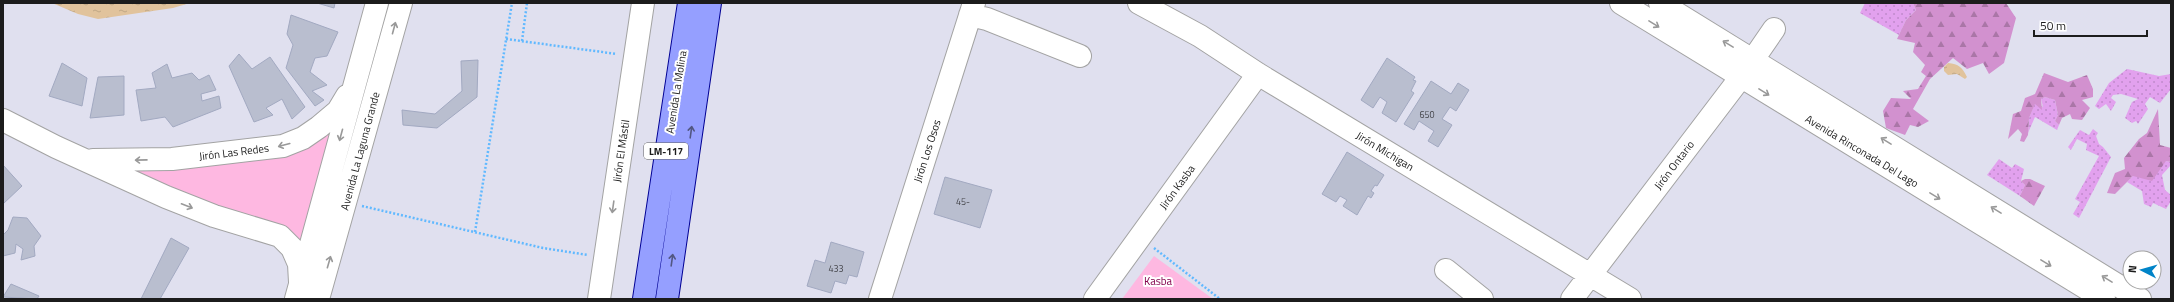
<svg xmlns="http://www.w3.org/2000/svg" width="2174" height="302" viewBox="0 0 2174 302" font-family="'Titillium Web',sans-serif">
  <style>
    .grass { fill: url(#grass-dots) }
    .forest { fill: url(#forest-firs) }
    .park { fill: #feb8e1 }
    .water { fill: url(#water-ripples) }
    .building { fill: #b9becf; stroke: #a2a9c1 }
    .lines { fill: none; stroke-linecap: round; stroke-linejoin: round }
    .minor-casing { stroke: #a3a3a3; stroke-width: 24 }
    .major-casing { stroke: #010094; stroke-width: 24 }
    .path { stroke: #61b9ff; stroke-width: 2.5; stroke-dasharray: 2 2; stroke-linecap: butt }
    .minor { stroke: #fff; stroke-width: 22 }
    .major { stroke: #959fff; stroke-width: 22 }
    .oneway { stroke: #999 }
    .oneway2 { stroke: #525782 }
    .labels { text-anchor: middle; stroke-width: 4; stroke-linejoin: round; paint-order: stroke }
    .number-label { font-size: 9px; fill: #434449 }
    .shield { fill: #fff; stroke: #606060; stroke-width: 1 }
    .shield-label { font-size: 10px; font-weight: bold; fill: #1c1c1c }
    .street-label { font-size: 11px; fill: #1c1c1c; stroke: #fff }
    .park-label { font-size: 11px; fill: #82024c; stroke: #fff }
  </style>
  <defs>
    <pattern id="grass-dots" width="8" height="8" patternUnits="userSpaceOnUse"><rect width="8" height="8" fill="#e2a1ee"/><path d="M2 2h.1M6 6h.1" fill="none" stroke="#c18acc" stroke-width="1.8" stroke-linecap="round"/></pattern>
    <pattern id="forest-firs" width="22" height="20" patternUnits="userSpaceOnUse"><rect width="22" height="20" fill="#d291cf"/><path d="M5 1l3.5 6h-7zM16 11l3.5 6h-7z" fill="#aa76a7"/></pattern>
    <pattern id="water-ripples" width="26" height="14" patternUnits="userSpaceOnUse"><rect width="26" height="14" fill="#e1c39c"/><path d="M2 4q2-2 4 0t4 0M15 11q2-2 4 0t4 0" fill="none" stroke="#c0a786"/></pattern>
  </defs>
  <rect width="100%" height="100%" fill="#e0e0ef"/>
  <!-- grass -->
  <path class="grass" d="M1865 3H1913L1916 10 1906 20 1899 35 1860 13Z
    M2127 69 2159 76 2171 74V89L2160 103 2150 97 2145 104 2148 109 2138 124 2136 121 2132 123 2125 118 2132 102 2138 99 2121 94 2113 95 2111 98 2116 102 2111 111 2106 104 2099 109 2095 106 2109 83Z
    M2045 97 2055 100 2058 115 2055 121 2059 125 2057 130 2035 117 2028 133 2029 118 2035 103 2043 107 2041 99Z
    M2093 129 2098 133 2096 136 2099 144 2103 147 2111 157 2079 218 2073 214 2080 202 2075 199 2099 156 2086 150 2087 144 2077 139 2071 150 2068 147 2080 130 2089 135Z
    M1999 159 2012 168 2015 164 2024 169 2021 181 2025 185 2020 196 1987 175Z
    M2166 161 2171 162V165L2162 175 2165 190 2171 195V201L2166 209 2153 203 2151 207 2144 204 2142 191 2127 182 2133 176Z"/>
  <!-- forest -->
  <path class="forest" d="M1913 3H2006L2016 18 2004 63 1989 74 1983 63 1967 69 1953 58 1930 79 1913 109 1929 121 1918 127 1910 125 1905 135 1886 128 1883 111 1891 98 1911 99 1903 91 1918 89 1926 76 1921 72 1925 65 1913 52 1915 43 1897 39 1906 20 1916 10Z
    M2044 73 2068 82 2087 75 2093 89V97L2082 100 2090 108 2082 120 2072 119 2070 114 2062 118 2059 125 2055 121 2058 115 2055 100 2045 97 2041 99 2042 110 2035 104 2029 118 2028 135 2024 142 2020 141 2022 134 2018 129 2008 139 2013 114 2021 111 2025 98 2035 94Z
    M2158 109 2160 145 2171 148V162L2166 161 2152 181 2133 176 2115 194 2107 193 2115 173 2125 169 2124 158 2139 139 2147 133Z
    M2025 179H2030L2045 186 2034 206 2020 196 2025 185 2021 181Z"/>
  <!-- park -->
  <path class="park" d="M331 132 300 250 287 236 263 219 214 209 119 170 286 157Z
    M1154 256 1213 299H1122Z"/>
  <!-- water -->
  <path class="water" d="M52 3H190L173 8 98 19 78 14Z
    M1948 63C1959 64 1962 67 1967 77L1965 79 1957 74 1948 75 1944 71V67Z"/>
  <!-- building -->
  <path class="building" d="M317 3H335L334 8Z
    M291 15 338 32 327 56 315 58 310 72 327 85 312 91 324 100 315 106 286 68 293 45 287 34Z
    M239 54 252 69 270 57 305 107 292 119 282 99 266 108 273 115 254 122 229 66Z
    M1387 58 1415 77 1413 80 1416 81 1411 91 1414 93 1396 122 1382 113 1387 102 1380 97 1373 108 1361 100Z
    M478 60 477 97 437 128 403 125 402 110 435 114 462 91 461 61Z
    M62 63 87 78 82 106 49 96Z
    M167 64 172 78 192 73 199 80 209 75 216 90 201 94 202 101 219 96 221 108 173 127 165 117 141 121 136 90 156 88 152 73Z
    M124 76V115L90 118 98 77Z
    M1431 81 1451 94 1458 83 1469 90 1456 111 1450 107 1442 119 1452 125 1438 147 1428 141 1434 131 1419 121 1414 130 1404 124Z
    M1347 152 1384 175 1377 186 1375 185 1371 191 1374 193 1371 198 1368 196 1357 215 1343 206 1347 200 1340 196 1336 202 1322 194Z
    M3 165 22 186 3 204Z
    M945 177 992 190 980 228 934 214Z
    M13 217 27 218 41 236 34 246 35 256 21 260 23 249 16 244 15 253 3 256V235L8 230Z
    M171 238 189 248 160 299H141Z
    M831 242 864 252 857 277 849 275 846 284 835 281 831 293 807 286 815 260 825 263Z
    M11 284 39 296 37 299 3 297Z"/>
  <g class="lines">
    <!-- minor casing -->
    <g class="minor-casing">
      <path id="minor" d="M1139 3 1200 36 1258 74 1630 299
        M1621 3 2104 299
        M1660 3 2140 299
        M970 15 987 19 1080 56
        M3 120 56 147 166 197 214 216 280 236 292 248 299 264 300 282
        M93 160 172 159 283 146 303 138 319 127 338 111 347 96
        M1446 270 1482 299
        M296 299 377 3
        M318 299 401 3
        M599 299 643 3
        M880 299 974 3
        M1095 299 1258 74
        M1572 299 1741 77 1774 29"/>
    </g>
    <!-- major casing -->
    <g class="major-casing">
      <path id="major" d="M644 299 689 3
        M667 299 710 3"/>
    </g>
    <!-- path -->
    <path class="path" d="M506 39 617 54
      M522 41 527 3
      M362 206 543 248 588 255
      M475 232 512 3
      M1154 248 1220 299"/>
    <!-- minor -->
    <use href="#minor" class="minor"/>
    <!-- major -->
    <use href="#major" class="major"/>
  </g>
  <!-- one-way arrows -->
  <defs><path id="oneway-shaft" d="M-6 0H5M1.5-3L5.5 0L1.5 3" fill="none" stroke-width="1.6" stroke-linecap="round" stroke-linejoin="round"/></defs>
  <g class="oneway">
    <use href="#oneway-shaft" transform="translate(1654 24) rotate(32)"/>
    <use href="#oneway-shaft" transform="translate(394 28) rotate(-75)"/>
    <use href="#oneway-shaft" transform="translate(1728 44) rotate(-149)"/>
    <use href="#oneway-shaft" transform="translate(1764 92) rotate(32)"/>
    <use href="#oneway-shaft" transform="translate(341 135) rotate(105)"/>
    <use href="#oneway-shaft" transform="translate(1886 141) rotate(-148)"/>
    <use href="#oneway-shaft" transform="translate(284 145) rotate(165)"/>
    <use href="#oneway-shaft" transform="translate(141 160) rotate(179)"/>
    <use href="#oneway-shaft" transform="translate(1935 196) rotate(31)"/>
    <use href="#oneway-shaft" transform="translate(187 206) rotate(21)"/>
    <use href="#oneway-shaft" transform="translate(613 207) rotate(98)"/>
    <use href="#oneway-shaft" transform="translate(1996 210) rotate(-148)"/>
    <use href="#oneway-shaft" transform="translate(329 262) rotate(-74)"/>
    <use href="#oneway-shaft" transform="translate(2046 263) rotate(31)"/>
    <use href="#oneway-shaft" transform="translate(2107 279) rotate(-148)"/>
  </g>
  <g class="oneway2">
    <use href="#oneway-shaft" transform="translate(691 132) rotate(-82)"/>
    <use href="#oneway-shaft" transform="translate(672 260) rotate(-82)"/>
  </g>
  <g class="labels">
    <!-- number labels -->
    <g class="number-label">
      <text x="1427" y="118">650</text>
      <text x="963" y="205">45-</text>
      <text x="836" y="272">433</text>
    </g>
    <!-- shield labels -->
    <rect class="shield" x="644" y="143" width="44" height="16" rx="3"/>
    <g class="shield-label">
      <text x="666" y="155">LM-117</text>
    </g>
    <!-- street labels -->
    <g class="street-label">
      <text transform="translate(676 92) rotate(-81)" y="4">Avenida La Molina</text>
      <text transform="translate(360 151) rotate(-75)" y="4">Avenida La Laguna Grande</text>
      <text transform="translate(621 151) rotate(-82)" y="4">Jirón El Mástil</text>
      <text transform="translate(927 151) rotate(-72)" y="4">Jirón Los Osos</text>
      <text transform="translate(1385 151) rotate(31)" y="4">Jirón Michigan</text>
      <text transform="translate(1862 151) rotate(31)" y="4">Avenida Rinconada Del Lago</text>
      <text transform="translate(234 152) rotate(-7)" y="4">Jirón Las Redes</text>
      <text transform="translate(1674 165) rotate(-53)" y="4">Jirón Ontario</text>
      <text transform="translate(1177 187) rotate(-54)" y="4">Jirón Kasba</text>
    </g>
    <!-- park labels -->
    <g class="park-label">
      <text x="1158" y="285">Kasba</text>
    </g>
  </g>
  <!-- border -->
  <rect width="2174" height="302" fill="none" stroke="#1c1c1c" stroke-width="8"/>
  <!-- north arrow -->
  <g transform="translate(2142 270) rotate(276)"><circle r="19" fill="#ffffff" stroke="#a4a4a4"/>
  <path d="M0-3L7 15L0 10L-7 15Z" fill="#0084c8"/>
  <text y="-6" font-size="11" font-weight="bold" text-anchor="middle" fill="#1c1c1c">N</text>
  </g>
  <!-- scale -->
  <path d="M2034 30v6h113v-6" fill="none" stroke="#1c1c1c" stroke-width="2"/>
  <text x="2040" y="30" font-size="12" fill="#1c1c1c" stroke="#ffffff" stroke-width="3" paint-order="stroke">50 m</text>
</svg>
